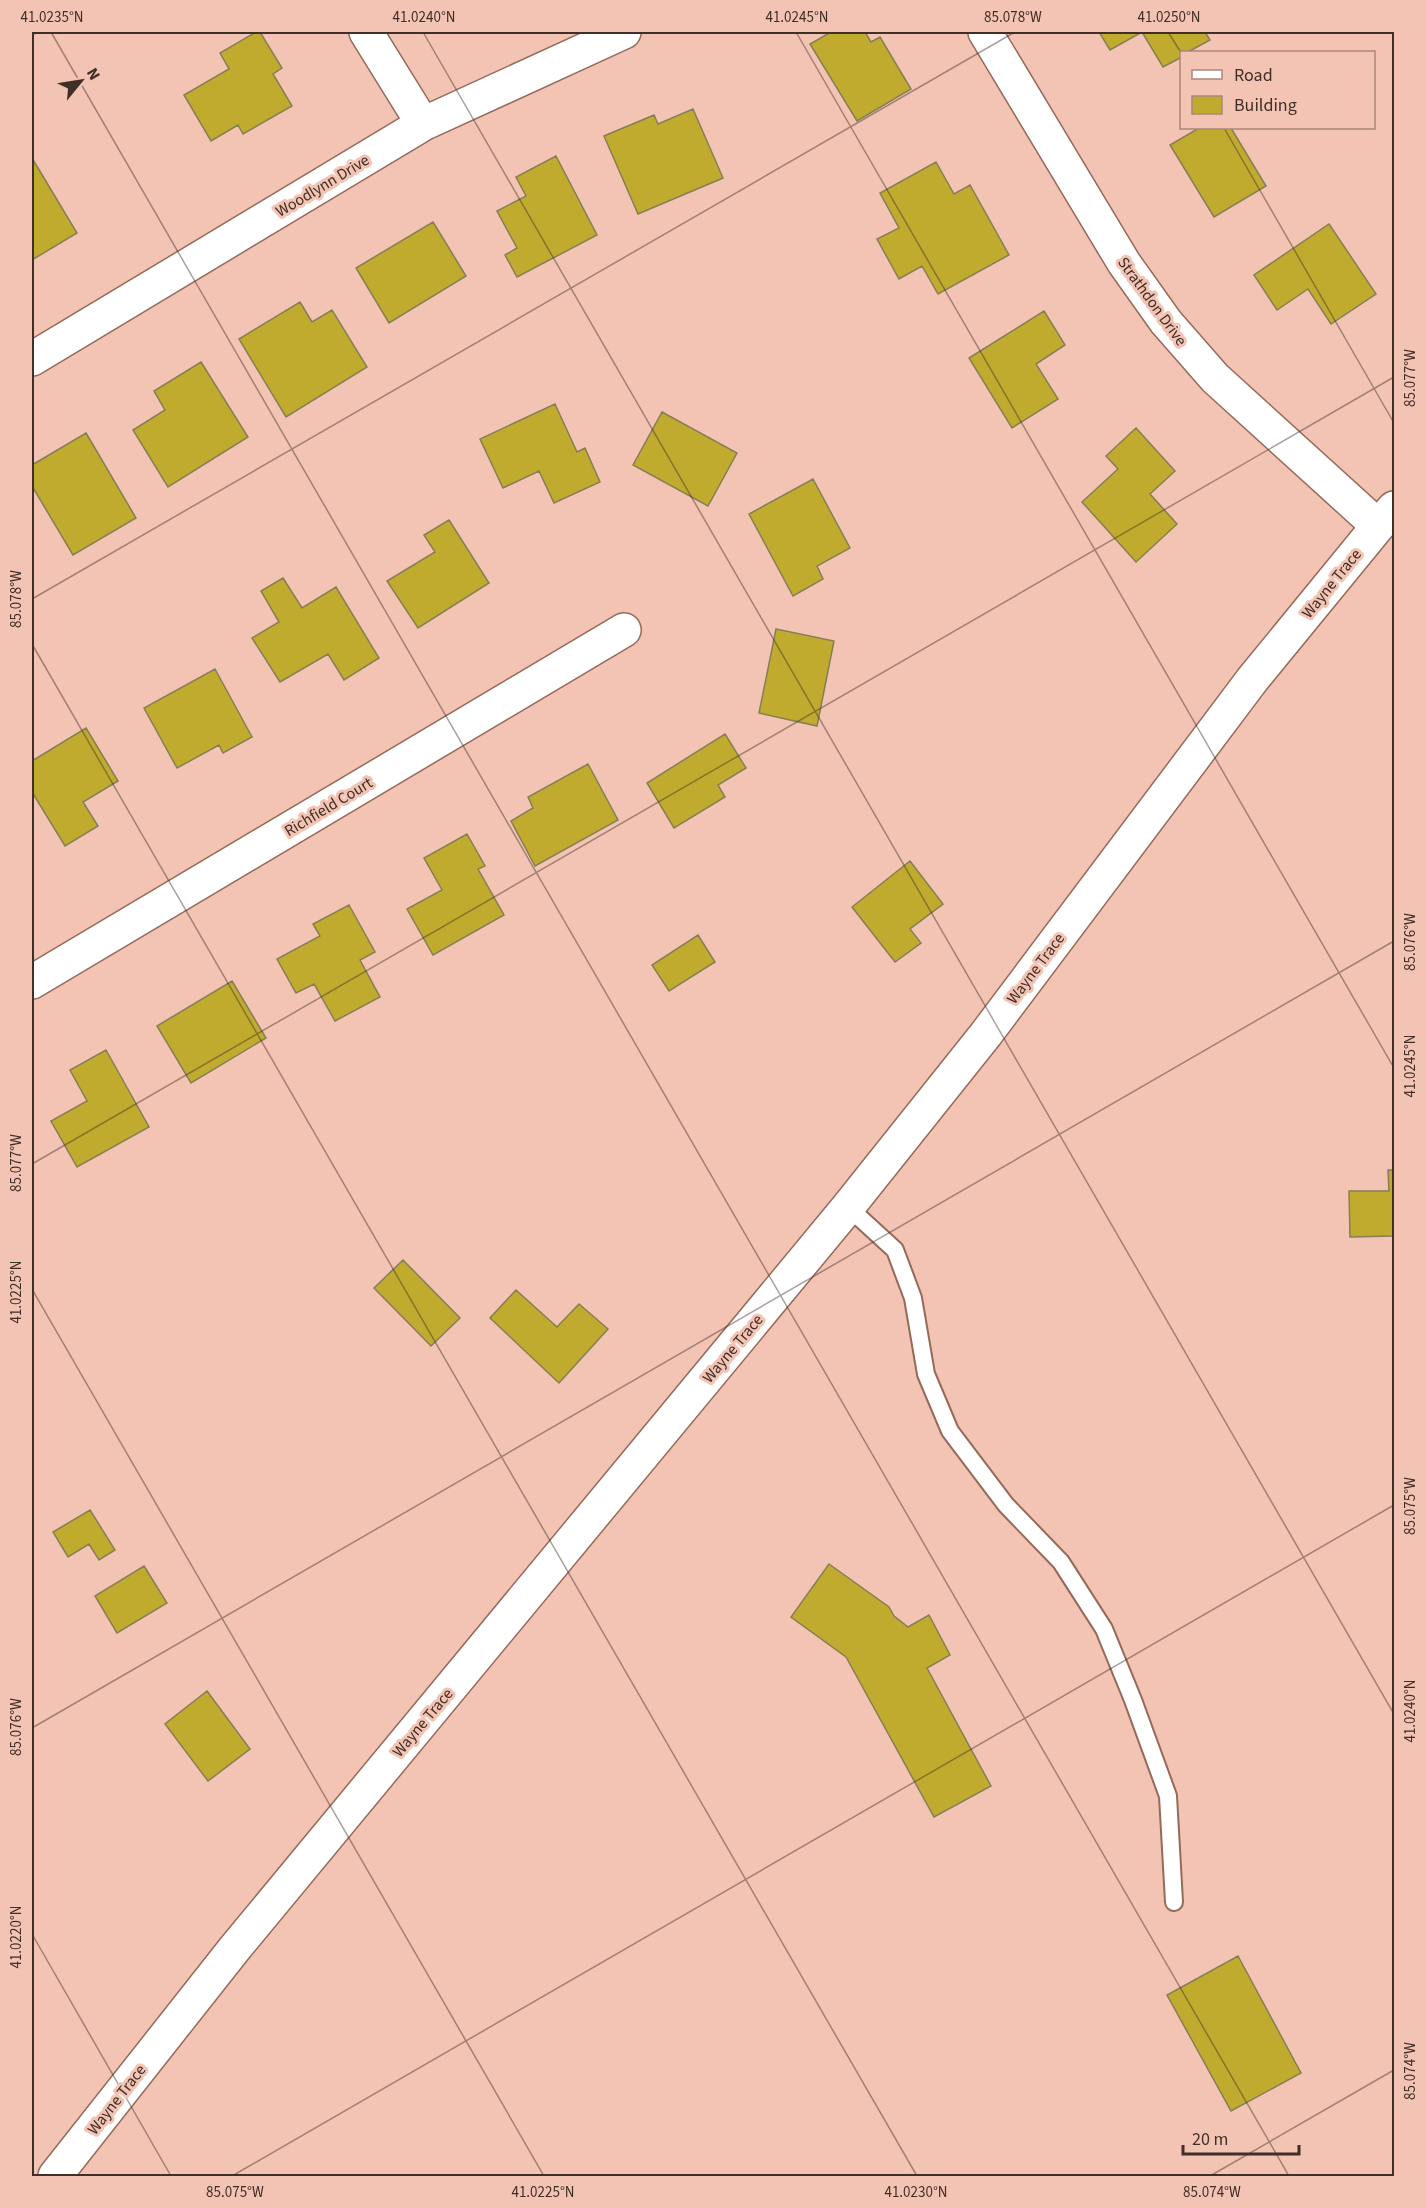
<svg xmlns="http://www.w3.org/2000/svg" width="1426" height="2208" viewBox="0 0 1426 2208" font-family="'Source Sans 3',sans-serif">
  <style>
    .building { fill: #c0ab2f; stroke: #867e55; stroke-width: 1.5 }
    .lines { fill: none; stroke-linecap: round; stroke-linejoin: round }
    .service-casing { stroke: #956a5b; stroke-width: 20 }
    .minor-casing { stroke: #956a5b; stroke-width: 36 }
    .tertiary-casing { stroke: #956a5b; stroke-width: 36 }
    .service { stroke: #fff; stroke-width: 16 }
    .minor { stroke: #fff; stroke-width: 33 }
    .tertiary { stroke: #fff; stroke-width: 33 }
    .ticks { fill: none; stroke: #402e27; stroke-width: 1.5; stroke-opacity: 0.45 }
    .labels { text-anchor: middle; stroke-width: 6; stroke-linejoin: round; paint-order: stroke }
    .street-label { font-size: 16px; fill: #402e27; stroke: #f3c3b3 }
    .neatline { fill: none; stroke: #402e27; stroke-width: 2 }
    .ticks-label { font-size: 15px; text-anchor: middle; fill: #402e27 }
  </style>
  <rect width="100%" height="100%" fill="#f3c3b3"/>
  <!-- building -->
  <path class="building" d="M256 32H260L282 68 273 74 292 106 243 134 238 125 211 141 184 95 229 69 220 53Z
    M831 32H865L871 42 880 37 911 89 857 121 810 44Z
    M1099 32H1205L1210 40 1188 52H1182V57L1163 67 1142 32 1110 50Z
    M693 109 723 178 638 214 604 136 654 115 658 124Z
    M1199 128H1231L1266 186 1214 217 1170 145Z
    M556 156 597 235 517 277 505 255 517 248 497 211 526 196 516 177Z
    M32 158 77 233 32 260Z
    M936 162 954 194 970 185 1009 255 938 294 922 266 899 279 877 239 899 228 880 193Z
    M433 222 466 276 389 323 356 268Z
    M1329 224 1376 294 1331 324 1308 289 1277 310 1254 275Z
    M300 302 312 322 332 310 367 367 286 417 239 339Z
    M1044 311 1065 345 1036 364 1058 399 1012 428 969 358Z
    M201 362 248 437 168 487 133 430 165 410 154 391Z
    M555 404 577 452 585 448 600 482 554 503 539 471 503 488 480 439Z
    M662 412 737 453 708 506 633 465Z
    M1136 428 1175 471 1150 494 1177 524 1136 562 1082 502 1118 469 1106 456Z
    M86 433 136 518 73 555 32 486V465Z
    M813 479 850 548 817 566 823 579 793 596 749 514Z
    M449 520 489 583 418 628 387 581 435 552 424 535Z
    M283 578 302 608 336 587 379 658 344 680 328 654 280 682 252 638 279 622 261 591Z
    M776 629 834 641 817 726 759 713Z
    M215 669 252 737 223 753 219 745 177 768 144 708Z
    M86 728 118 781 83 802 98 826 65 846 32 792V761Z
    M725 734 746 768 718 785 725 797 674 828 647 783Z
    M588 764 618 820 535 866 511 821 533 808 528 797Z
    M467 834 485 866 478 869 504 915 433 955 407 909 442 890 424 858Z
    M910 861 943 904 910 929 921 943 895 962 852 907Z
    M349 905 375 952 360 960 380 997 335 1021 314 984 296 993 277 959 320 936 313 924Z
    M698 935 715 962 669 991 652 965Z
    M232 981 266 1038 191 1083 157 1026Z
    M106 1050 149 1127 77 1167 51 1121 87 1101 70 1070Z
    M1388 1170H1394L1393 1236 1350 1237 1349 1191H1389Z
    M403 1260 460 1318 431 1346 374 1288Z
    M516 1290 557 1327 579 1304 608 1329 559 1383 490 1318Z
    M90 1510 115 1550 99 1560 89 1544 68 1557 53 1532Z
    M829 1564 889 1607 894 1616 908 1627 929 1615 950 1655 927 1668 991 1786 934 1817 846 1657 791 1617Z
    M144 1566 167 1603 117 1633 95 1596Z
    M207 1691 250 1749 208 1781 165 1724Z
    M1238 1956 1301 2073 1231 2111 1167 1995Z"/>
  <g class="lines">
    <!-- service casing -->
    <g class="service-casing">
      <path id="service" d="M848 1207 895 1250 913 1298 926 1374 950 1431 1006 1505 1061 1562 1104 1629 1133 1700 1168 1796 1174 1902"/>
    </g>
    <!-- minor casing -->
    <g class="minor-casing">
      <path id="minor" d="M366 32 423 124
        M985 32 1124 263 1166 322 1215 378 1378 526
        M32 359 423 124 624 32
        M32 982 624 630"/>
    </g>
    <!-- tertiary casing -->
    <g class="tertiary-casing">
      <path id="tertiary" d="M55 2176 235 1948 848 1207 986 1034 1252 680 1378 526 1394 508"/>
    </g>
    <!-- service -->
    <use href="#service" class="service"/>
    <!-- minor -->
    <use href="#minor" class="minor"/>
    <!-- tertiary -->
    <use href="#tertiary" class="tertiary"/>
  </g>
  <!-- ticks -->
  <path class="ticks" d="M51 32 1289 2176M423 32 1394 1714M796 32 1394 1068M1168 32 1182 54M32 35 38 32M1224 128 1394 423M32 599 1015 32M32 644 917 2176M32 1164 1394 377M32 1289 544 2176M32 1728 1394 941M32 1934 171 2176M232 2176 1394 1505M1210 2176 1394 2070"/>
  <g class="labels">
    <!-- street labels -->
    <g class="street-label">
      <text transform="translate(322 185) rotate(-31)" y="6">Woodlynn Drive</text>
      <text transform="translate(1153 301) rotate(54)" y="6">Strathdon Drive</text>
      <text transform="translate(1331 583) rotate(-51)" y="6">Wayne Trace</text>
      <text transform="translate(328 806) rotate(-31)" y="6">Richfield Court</text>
      <text transform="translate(1035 968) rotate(-53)" y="6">Wayne Trace</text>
      <text transform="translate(732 1348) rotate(-50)" y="6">Wayne Trace</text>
      <text transform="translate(422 1722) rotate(-50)" y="6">Wayne Trace</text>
      <text transform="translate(116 2099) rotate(-52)" y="6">Wayne Trace</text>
    </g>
  </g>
  <!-- border -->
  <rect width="1426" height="2208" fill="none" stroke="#f3c3b3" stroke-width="66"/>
  <!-- legend -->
  <rect x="1180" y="51" width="195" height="78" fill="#f3c3b3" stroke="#ab877b" stroke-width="1.5"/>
  <rect x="1192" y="70" width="30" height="9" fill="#ffffff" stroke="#ab877b" stroke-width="1.5"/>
  <text x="1234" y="81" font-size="18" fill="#402e27">Road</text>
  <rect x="1192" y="96" width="30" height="18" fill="#c0ab2f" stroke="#ab877b" stroke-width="1.5"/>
  <text x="1234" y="111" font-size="18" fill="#402e27">Building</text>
  <!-- north arrow -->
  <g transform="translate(81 81) rotate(60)" stroke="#f3c3b3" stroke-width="4.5" paint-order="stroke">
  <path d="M0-4.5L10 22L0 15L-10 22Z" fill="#402e27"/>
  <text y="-9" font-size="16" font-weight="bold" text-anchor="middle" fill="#402e27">N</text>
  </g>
  <!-- scale -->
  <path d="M1183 2145v9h116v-9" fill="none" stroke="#402e27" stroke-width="3"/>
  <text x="1192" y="2145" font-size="18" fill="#402e27" stroke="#f3c3b3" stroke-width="4.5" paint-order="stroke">20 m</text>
  <rect x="33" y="33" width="1360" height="2142" class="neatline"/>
  <g class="ticks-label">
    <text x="52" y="22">41.0235°N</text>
    <text x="424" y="22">41.0240°N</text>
    <text x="797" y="22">41.0245°N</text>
    <text x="1013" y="22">85.078°W</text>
    <text x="1169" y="22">41.0250°N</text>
    <text transform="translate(1410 378) rotate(-90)" y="5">85.077°W</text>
    <text transform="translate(16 599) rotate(-90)" y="5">85.078°W</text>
    <text transform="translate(1410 942) rotate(-90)" y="5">85.076°W</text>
    <text transform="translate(1410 1066) rotate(-90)" y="5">41.0245°N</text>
    <text transform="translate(16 1163) rotate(-90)" y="5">85.077°W</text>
    <text transform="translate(16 1292) rotate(-90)" y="5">41.0225°N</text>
    <text transform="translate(1410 1506) rotate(-90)" y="5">85.075°W</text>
    <text transform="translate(1410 1711) rotate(-90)" y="5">41.0240°N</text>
    <text transform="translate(16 1727) rotate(-90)" y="5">85.076°W</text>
    <text transform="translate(16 1937) rotate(-90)" y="5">41.0220°N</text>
    <text transform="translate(1410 2071) rotate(-90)" y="5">85.074°W</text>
    <text x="235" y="2197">85.075°W</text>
    <text x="543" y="2197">41.0225°N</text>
    <text x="916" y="2197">41.0230°N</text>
    <text x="1212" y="2197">85.074°W</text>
  </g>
</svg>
